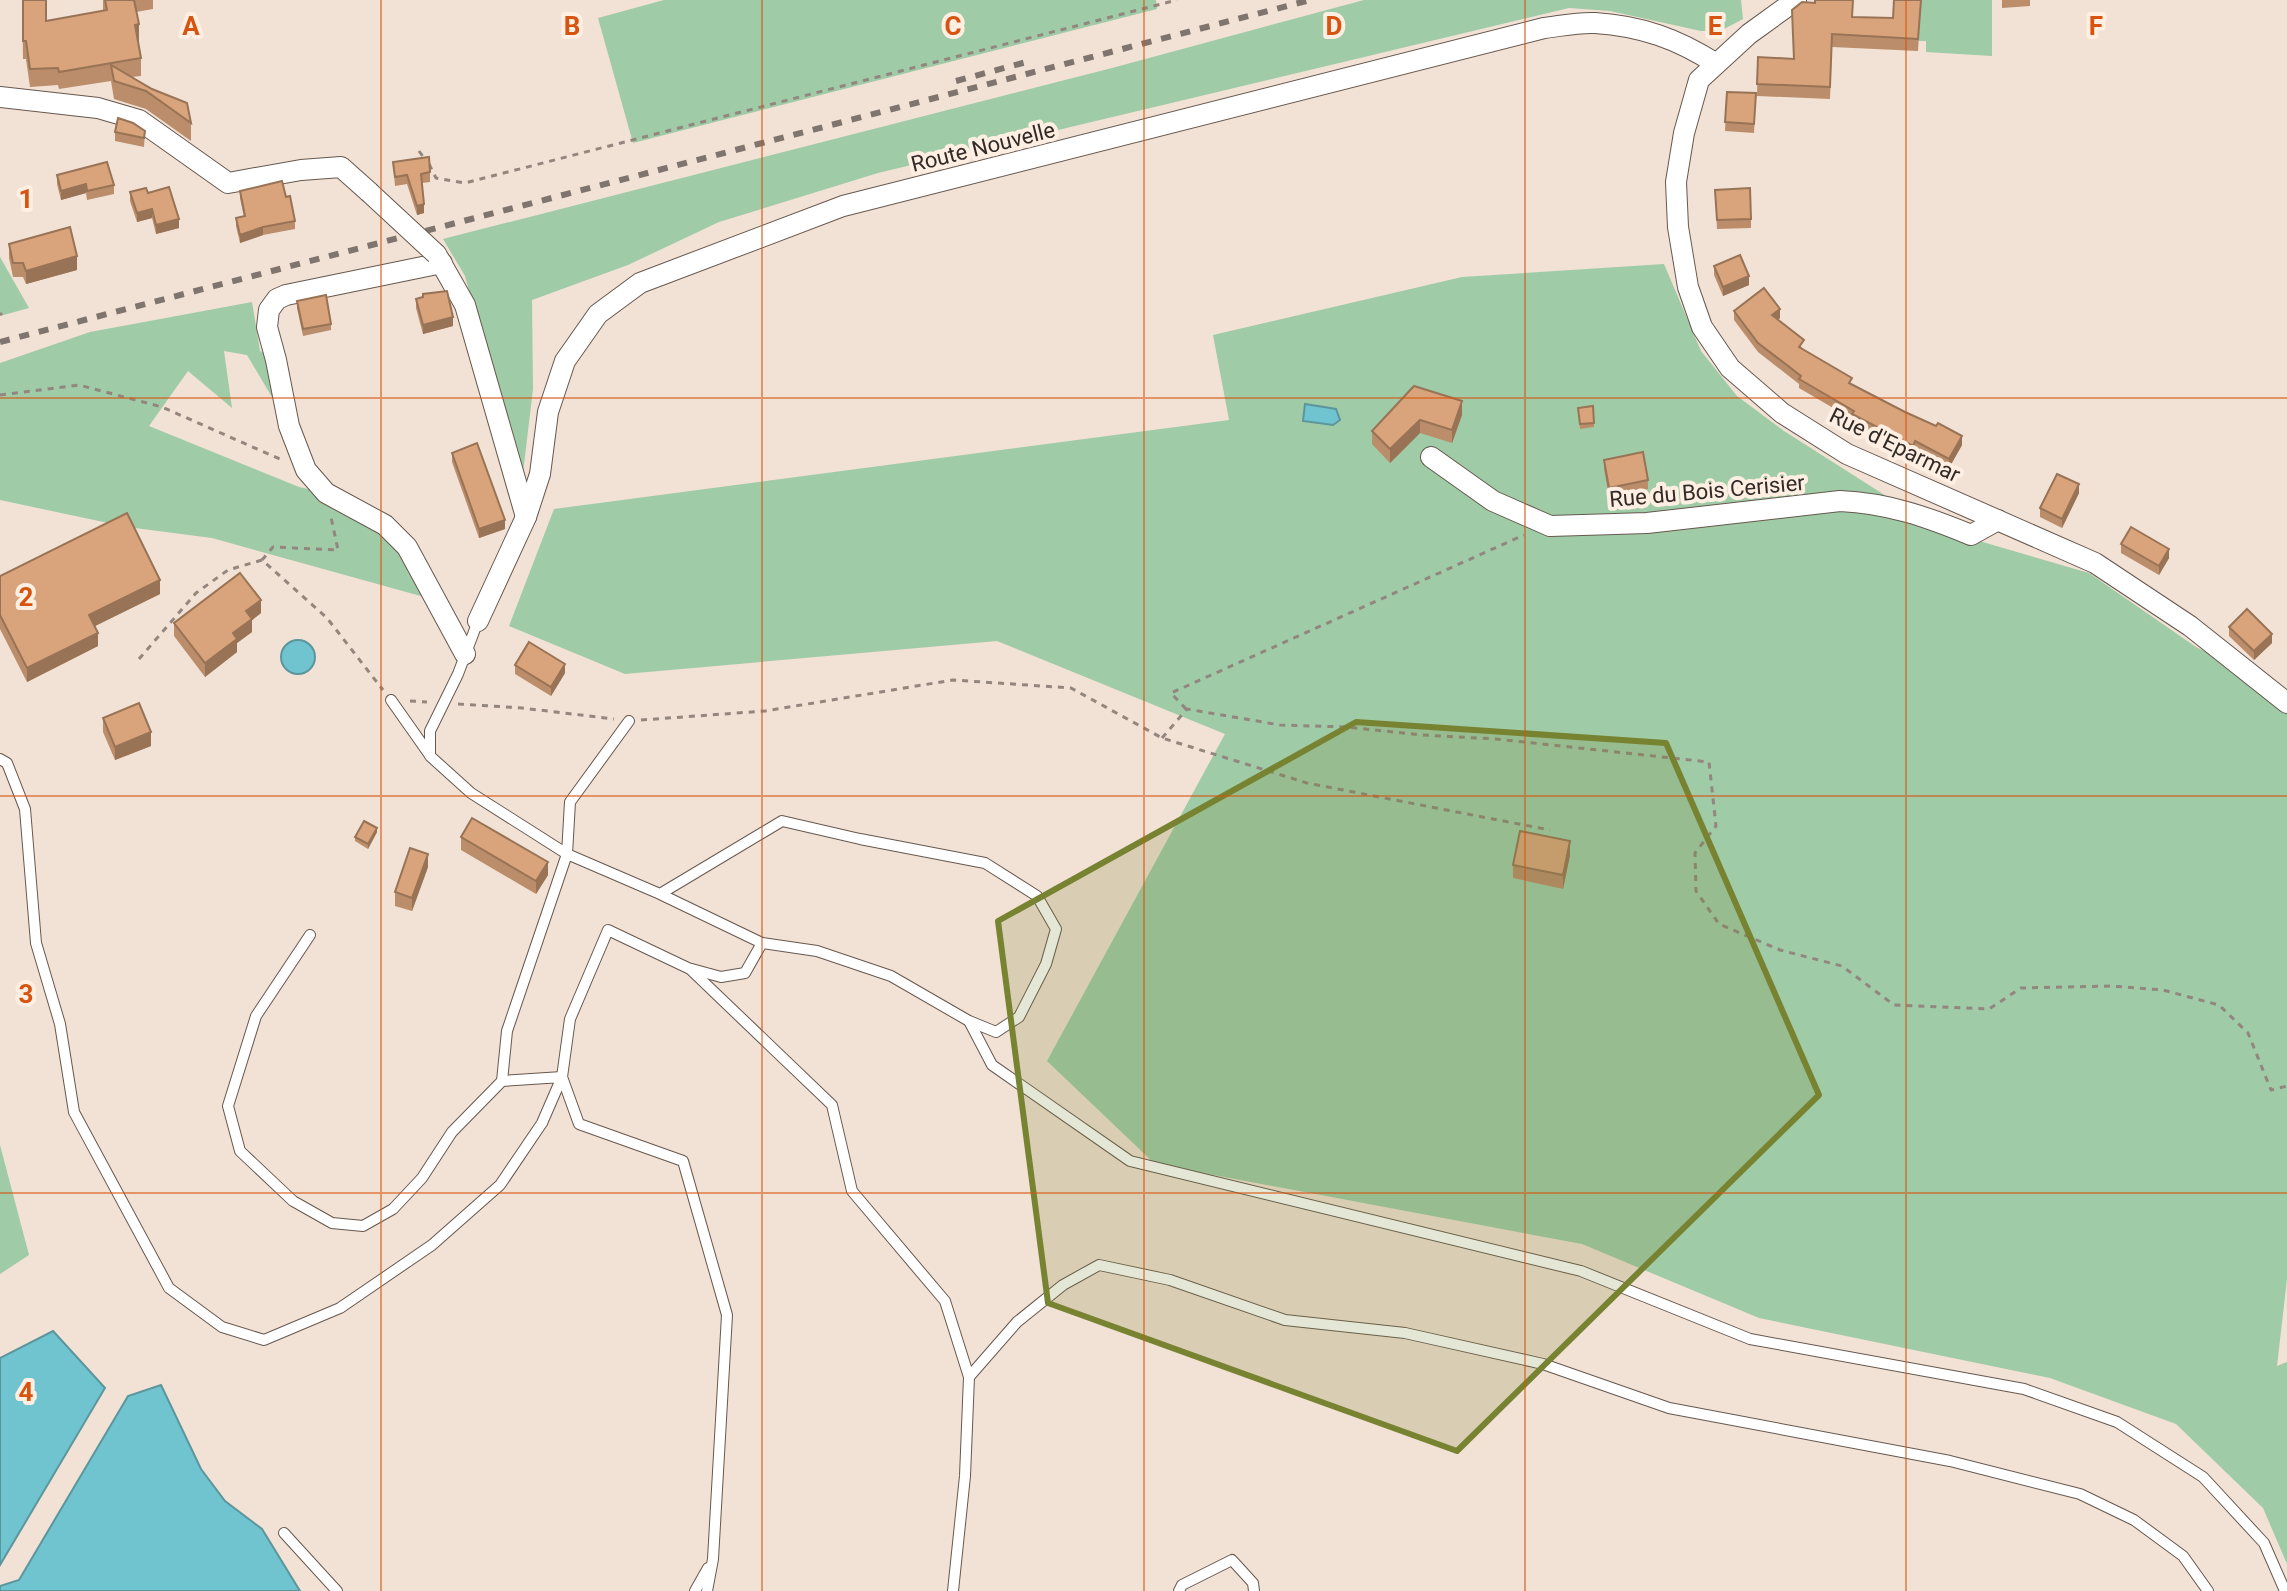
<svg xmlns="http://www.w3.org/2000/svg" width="2287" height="1591" font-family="Roboto,sans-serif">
<rect width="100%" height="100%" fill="#f2e1d5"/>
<g fill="#9fcba7">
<path d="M664,0H1156L1157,9L633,143L598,18Z"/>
<path d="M1364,0H1741L1743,19L1722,30L1701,31L1610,11L1569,8L878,173L719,222L628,265L532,300L533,389L522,481L465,276L443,239L1112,68Z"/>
<path d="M1920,0H1992V56L1926,52V41H1918Z"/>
<path d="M0,257L29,308L0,316Z"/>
<path d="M1664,264L1701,351L1737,396L1784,431L1938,529L2089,573L2196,647L2287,692V1279L2277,1366L2287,1362V1564L2263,1508L2176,1424L2050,1378L1759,1318L1582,1244L1155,1164L1047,1061L1225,734L997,641L625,674L509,626L554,509L1229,420L1213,335L1462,277Z"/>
<path d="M252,302L260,351L276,360L289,426L247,355L224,351L232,408L188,371L149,426L299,487L326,493L385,525L435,600L212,538L127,527L0,500V363L90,332Z"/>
<path d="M0,1145L29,1255L0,1274Z"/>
</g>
<g fill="#6fc4cf" stroke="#5c969d" stroke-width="2">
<path d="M1305,404L1336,409L1340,420L1333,425L1303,421Z"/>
<circle cx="298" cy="657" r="17"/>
<path d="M53,1331L105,1388L0,1565V1358Z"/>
<path d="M161,1385L201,1469L225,1501L262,1529L300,1591H0V1586L19,1580L128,1396Z"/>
</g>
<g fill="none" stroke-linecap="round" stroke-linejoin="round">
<g stroke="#66584e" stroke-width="12">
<g id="lane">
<path d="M478,621L458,674L430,731V756L471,793L567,854L660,894L762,943L817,951L891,976L969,1021L996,1032L1019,1017L1046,964L1056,929L1037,896L985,863L860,839L782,821L660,894"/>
<path d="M391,700L429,754"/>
<path d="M0,759L7,763L25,809L36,943L60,1024L74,1112L169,1288L222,1327L264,1340L340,1308L432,1245L500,1185L542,1123L562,1077L502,1081L452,1132L422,1178L393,1209L363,1226L332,1223L293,1201L240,1151L228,1106L256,1016L310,935"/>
<path d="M690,969L832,1105L852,1191L945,1301L969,1377"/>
<path d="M969,1021L992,1065L1130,1161L1581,1271L1750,1339L2024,1389L2117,1422L2203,1477L2264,1543L2285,1591"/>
<path d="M502,1081L507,1031L567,854L570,802L629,721"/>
<path d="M284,1533L337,1591"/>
<path d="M695,1591L708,1568"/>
<path d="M707,1591L713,1559L727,1315L683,1161L579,1124L562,1077L570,1019L608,930L688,968L721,977L745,973L762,943"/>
<path d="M953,1591L965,1476L969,1377L1017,1322L1063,1285L1099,1265L1170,1280L1285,1320L1405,1333L1543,1364L1669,1408L1950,1461L2080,1494L2134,1520L2183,1556L2208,1591"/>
<path d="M1179,1591L1182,1585L1232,1560L1253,1583L1254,1591"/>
</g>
</g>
<g stroke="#66584e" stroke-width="22">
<g id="street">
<path d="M1796,0L1749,34L1699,80L1684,133L1676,182L1678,227L1688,287L1702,327L1730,368L1782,413L1847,454L2095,563L2190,626L2287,703"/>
<path d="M0,97L98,108L139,120L228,183L301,170L341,167L369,192"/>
<path d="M436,254L465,305L526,517"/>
<path d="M442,263L286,295L277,299L269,310L267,327L276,360L289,426L306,470L326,493L385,525L407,547L465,654"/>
<path d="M1431,457L1493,501L1550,526L1647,523L1840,501C1888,503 1927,517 1971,535L1998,520"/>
<path d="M478,621L526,517L540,474L548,412L565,361L598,314L640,283L843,206L1544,28C1561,26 1579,22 1595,23C1642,26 1677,39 1715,63"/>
</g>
</g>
<g stroke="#92867e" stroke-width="3" stroke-dasharray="6 6" stroke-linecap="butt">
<path d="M419,151L424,158"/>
<path d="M429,164L436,178L465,183L1177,0"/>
<path d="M0,313L2,315"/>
<path d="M0,395L79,385L162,407L282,460"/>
<path d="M262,560L273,547L338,550L331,517"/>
<path d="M139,659L196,593L228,570L262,560L327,618L383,690"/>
<path d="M410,701L427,702"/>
<path d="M458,704L522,708L614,719"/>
<path d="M1186,709L1171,693L1524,535"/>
<path d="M641,720L765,711L953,680L1071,688L1162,738L1307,783L1550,830"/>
<path d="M1162,738L1187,709L1280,725L1346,727L1422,735L1496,739L1709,762L1716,826L1695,853L1696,891L1719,924L1780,950L1842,966L1894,1005L1989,1009L2021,988L2111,986L2163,990L2219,1005L2248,1033L2271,1090L2287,1086"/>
</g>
<use href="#lane" stroke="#fff" stroke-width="10"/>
<use href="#street" stroke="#fff" stroke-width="20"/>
<g stroke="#80756e" stroke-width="6" stroke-dasharray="10 10" stroke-linecap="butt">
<path d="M956,81L1030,61"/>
<path d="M0,342L1310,0"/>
</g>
<g stroke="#66584e" stroke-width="22" stroke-linecap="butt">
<path id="street-bridge" d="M369,192L436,254"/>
</g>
<use href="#street-bridge" stroke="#fff" stroke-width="20"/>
</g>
<g fill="#bb8d6a">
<path d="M22,0L46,21L103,11V0H153V9L136,12L138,42L141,58V76L132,77L191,123V141L146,109L114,99L111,81L59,89L58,85L30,87L26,59H23Z"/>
<path d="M1894,0H1921L1918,51L1832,47L1830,99L1757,96L1758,57L1793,59L1853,17L1893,18Z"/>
<path d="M2002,0H2030V6L2002,8Z"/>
<path d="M1727,92L1756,93L1754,133L1725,131Z"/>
<path d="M145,131L144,147L115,141V132Z"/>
<path d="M393,162L430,172V182L422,183L424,213L417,215L407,184L395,186Z"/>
<path d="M57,175L114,185V194L87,200L86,193L61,200L57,184Z"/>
<path d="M1715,190L1751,219V228L1717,229Z"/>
<path d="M240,191L286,197L295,221V229L263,235L240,243L236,226V218L244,217L240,198Z"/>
<path d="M130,192L148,193L179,228L156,234L152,218L137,222L130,201Z"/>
<path d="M9,244L77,270L26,284L23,277H13L9,258Z"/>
<path d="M1714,266L1749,285L1723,296L1714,275Z"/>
<path d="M416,299L453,326L423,334L416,308Z"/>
<path d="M297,301L331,324V330L303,336L297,308Z"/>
<path d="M1734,311L1780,318L1778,320L1804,350L1852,385L1962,445L1949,468L1915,450L1913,455L1893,444L1852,423V419L1799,388V384L1758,352L1734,320Z"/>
<path d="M1462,401V415L1452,443L1420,433L1390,463L1372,444V431Z"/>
<path d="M1578,408L1594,423V427L1580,429Z"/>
<path d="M452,453L505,529L479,538L452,462Z"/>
<path d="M1604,460L1648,480V489L1609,497L1604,469Z"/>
<path d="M2079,493L2062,528L2040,517V508Z"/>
<path d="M2121,544L2169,558L2159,575L2121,553Z"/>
<path d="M0,576L160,594L95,626L98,646L27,682L0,629Z"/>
<path d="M261,613L252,620V632L237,643V652L205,677L174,636V623Z"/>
<path d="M2229,627L2272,643L2254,660L2229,636Z"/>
<path d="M515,665L565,673L551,696L515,674Z"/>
<path d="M103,718L151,746L115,760L103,732Z"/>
<path d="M377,832L368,849L355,841V837Z"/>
<path d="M461,837L548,875L536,894L461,850Z"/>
<path d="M1570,855L1563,889L1513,878V865Z"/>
<path d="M428,867L412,911L395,906V892Z"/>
</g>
<g fill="#987356">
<path d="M139,24V41L135,43V25Z"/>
<path d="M86,184V193L61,200V191Z"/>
<path d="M424,204V213L417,215V206Z"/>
<path d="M152,209V218L137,222V213Z"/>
<path d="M179,219V228L156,234V225Z"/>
<path d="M263,227V235L240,243V235Z"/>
<path d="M77,256V270L26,284V271Z"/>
<path d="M1749,276V285L1723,296V287Z"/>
<path d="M1780,309V318L1772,324V315Z"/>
<path d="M453,317V326L423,334V325Z"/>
<path d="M1462,401V415L1452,443V430Z"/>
<path d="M1420,420V433L1390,463V449Z"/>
<path d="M1962,436V445L1949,468V459Z"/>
<path d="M2079,484V493L2062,528V519Z"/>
<path d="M505,520V529L479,538V529Z"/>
<path d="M2169,549V558L2159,575V566Z"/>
<path d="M160,580V594L89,629V615Z"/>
<path d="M261,600V613L252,620V632L237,643V652L205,677V663L233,633L246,611Z"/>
<path d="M98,633V646L27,682V668Z"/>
<path d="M2272,634V643L2254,660V651Z"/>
<path d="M565,664V673L551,696V687Z"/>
<path d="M151,732V746L115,760V747Z"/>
<path d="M377,828V832L368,849V844Z"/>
<path d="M1570,841V855L1563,889V875Z"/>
<path d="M428,854V867L412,911V898Z"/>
<path d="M548,862V875L536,894V881Z"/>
</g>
<g fill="#d9a47b" stroke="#987356" stroke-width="2">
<path d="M23,0H46V21L107,10L105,0H134L139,24L135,25L141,58L59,72L58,68L30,69L26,41H23Z"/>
<path d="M1815,0H1853L1852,17L1893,18L1894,0H1921L1918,39L1832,34L1830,87L1757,84L1758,57L1794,59L1792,10L1802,2L1815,3Z"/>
<path d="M111,65L152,89L187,103L191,123L146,91L114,81Z"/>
<path d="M1727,92L1756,93L1754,124L1725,122Z"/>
<path d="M118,118L133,123L145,131L144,138L115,132Z"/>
<path d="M429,157L430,172L421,174L424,204L417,206L407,175L395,177L393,162Z"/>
<path d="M107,162L114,185L87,191L86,184L61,191L57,175Z"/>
<path d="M282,181L286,197L290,196L295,221L263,227L240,235L236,218L245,216L240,191Z"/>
<path d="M169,187L179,219L156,225L152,209L137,213L130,192L146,188L148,193Z"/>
<path d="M1750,188L1751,219L1717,220L1715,190Z"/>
<path d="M70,227L77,256L26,271L23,263H13L9,244Z"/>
<path d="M1740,255L1749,276L1723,287L1714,266Z"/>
<path d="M1764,288L1780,309L1772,315L1804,340L1799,347L1852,378L1849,383L1905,412L1936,426L1938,423L1962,436L1949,459L1915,441L1913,446L1852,414L1854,411L1799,379L1801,376L1758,343L1734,311Z"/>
<path d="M447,291L453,317L423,325L416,299L423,297V294Z"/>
<path d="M326,295L331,324L303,329L297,301Z"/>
<path d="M1414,386L1462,401L1452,430L1420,420L1390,449L1372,431Z"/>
<path d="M1593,406L1594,423L1580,424L1578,408Z"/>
<path d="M477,443L505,520L479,529L452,453Z"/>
<path d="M1643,452L1648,480L1609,488L1604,460Z"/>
<path d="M2057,474L2079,484L2062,519L2040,508Z"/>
<path d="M127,513L160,580L89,615L98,633L27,668L0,615V576Z"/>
<path d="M2131,527L2169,549L2159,566L2121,544Z"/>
<path d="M240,573L261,600L246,611L252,619L233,633L237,639L205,663L174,623Z"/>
<path d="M2247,609L2272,634L2254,651L2229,627Z"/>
<path d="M529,642L565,664L551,687L515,665Z"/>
<path d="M139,703L151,732L115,747L103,718Z"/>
<path d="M472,818L548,862L536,881L461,837Z"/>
<path d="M364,821L377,828L368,844L355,837Z"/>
<path d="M1520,831L1570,841L1563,875L1513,865Z"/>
<path d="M410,848L428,854L412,898L395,892Z"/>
</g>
<path fill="#778331" fill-opacity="0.2" stroke="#778331" stroke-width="6" stroke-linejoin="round" d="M1356,722L1666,743L1819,1095L1457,1451L1048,1303L998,921Z"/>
<path fill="none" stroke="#d6540f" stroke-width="2" stroke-opacity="0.55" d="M381,0V1591M762,0V1591M1144,0V1591M1525,0V1591M1906,0V1591M0,398H2287M0,796H2287M0,1193H2287"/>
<g text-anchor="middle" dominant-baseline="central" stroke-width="8" stroke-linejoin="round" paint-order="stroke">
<g font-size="22" fill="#312b27" stroke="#ffeee2">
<text transform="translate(983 147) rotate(-14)">Route Nouvelle</text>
<text transform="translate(1895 445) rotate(26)">Rue d'Eparmar</text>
<text transform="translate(1707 491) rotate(-5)">Rue du Bois Cerisier</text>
</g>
</g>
<g font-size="26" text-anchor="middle" font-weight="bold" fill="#d6540f" stroke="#ffeee2" stroke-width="8" stroke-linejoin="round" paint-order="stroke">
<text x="191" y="35">A</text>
<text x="572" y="35">B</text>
<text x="953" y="35">C</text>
<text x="1334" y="35">D</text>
<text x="1715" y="35">E</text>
<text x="2096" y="35">F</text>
<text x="26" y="208">1</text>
<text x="26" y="606">2</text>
<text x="26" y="1003">3</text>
<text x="26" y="1401">4</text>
</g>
</svg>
